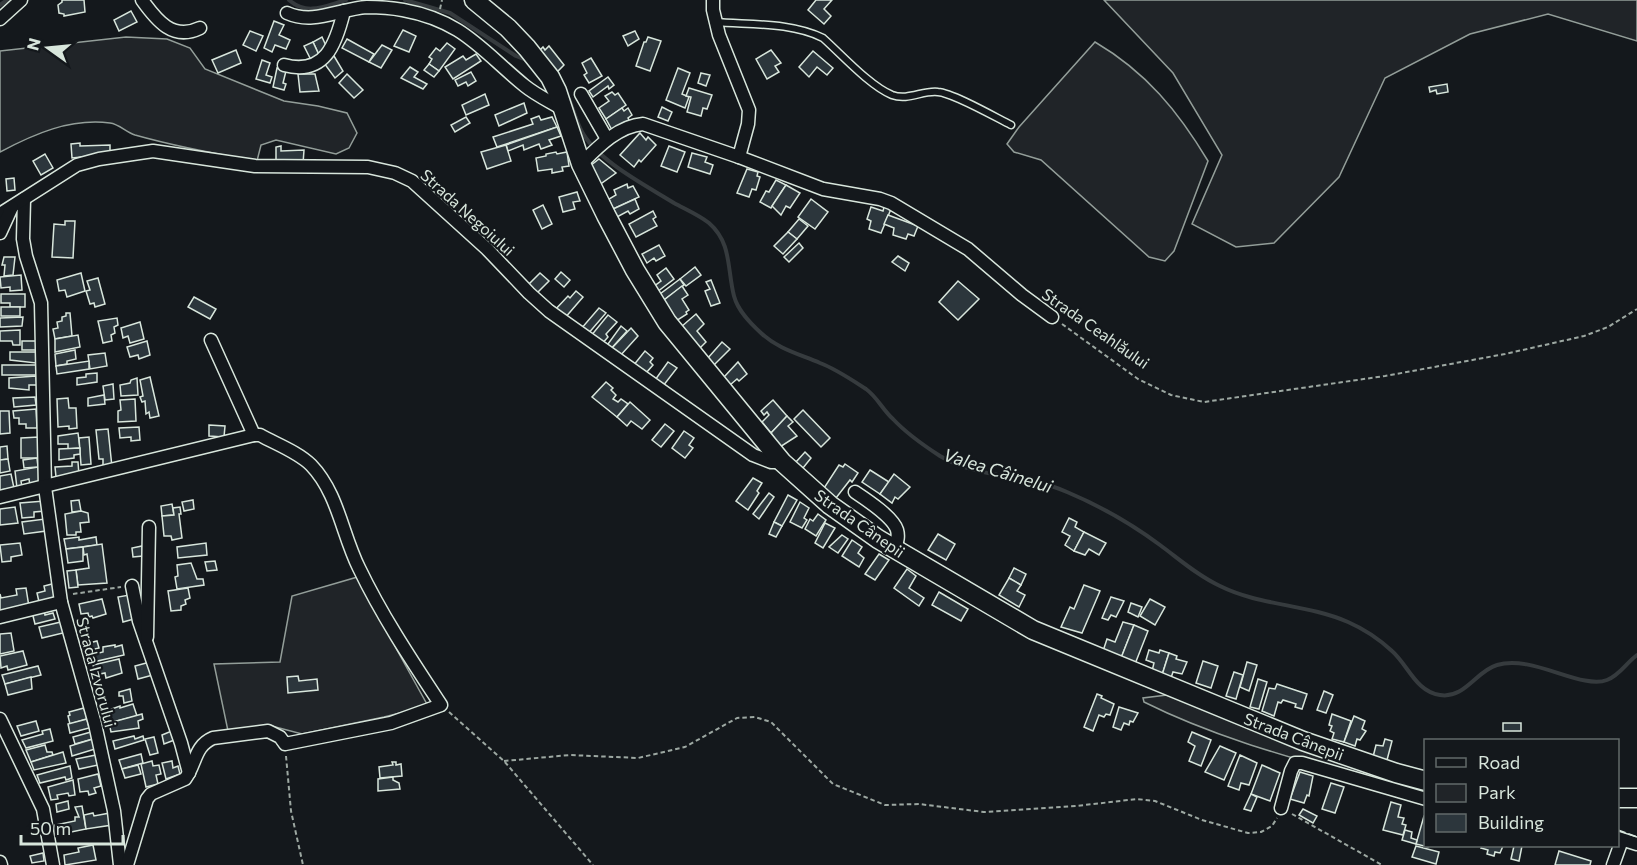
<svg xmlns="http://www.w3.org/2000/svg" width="1637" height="865" font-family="Commissioner,sans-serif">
<rect width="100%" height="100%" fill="#14181c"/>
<g fill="#202428" stroke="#939e99" stroke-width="1.5">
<path d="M1104,0H1637V41L1548,14L1470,34L1385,78L1339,177L1274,243L1236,247L1192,224L1222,155L1173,73Z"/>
<path d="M126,37L167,39L190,48L205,69L284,101L318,106L347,113L357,133L349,148L336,154L276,140L261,145L257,161C216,154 174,146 135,135C126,132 119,124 110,123C70,118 34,134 0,152V51Z"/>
<path d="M1095,42C1146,72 1178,111 1208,161L1174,251L1165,261L1149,257L1041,160L1014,152L1007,144L1019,127Z"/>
<path d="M361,576L397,650L428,706L384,717L302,734L268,725L228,731L214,664L280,662L292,596Z"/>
<path d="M1167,695L1425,787V795L1404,790C1316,764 1226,743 1144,702L1143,698Z"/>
</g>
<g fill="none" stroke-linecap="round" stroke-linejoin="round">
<g stroke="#363b3e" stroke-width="4">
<path d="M289,0C307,16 325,6 346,0"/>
<path d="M405,0L450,13L516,56L529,61"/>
<path d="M0,5L7,0"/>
<path d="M569,99C573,109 576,120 581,130C596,160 645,185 674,203C685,209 699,215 709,223C732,243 727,269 734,296C738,311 750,323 761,333C778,349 799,354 820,363C836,369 852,380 866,389C877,397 883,410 893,419C906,433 923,445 940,456C978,479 1027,474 1067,492C1098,505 1133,525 1160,545C1179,559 1198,576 1220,586C1260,606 1307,604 1348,622C1364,629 1379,639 1392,651C1408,665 1416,692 1440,695C1465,699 1476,671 1497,665C1532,654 1581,690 1607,680C1620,675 1626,663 1637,655"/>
</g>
</g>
<g fill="#2c363c" stroke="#d8e6dc" stroke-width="1.5">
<path d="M62,0H84L85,12L64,16V14L59,13L58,5L62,2Z"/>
<path d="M816,0H832L824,9L831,16L824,24L808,10Z"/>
<path d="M131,11L137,22L119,31L114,20Z"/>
<path d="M274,21L284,25L279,35L290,40L286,49L275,45L272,52L264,48Z"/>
<path d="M403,30L416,36L409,52L394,46Z"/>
<path d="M250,31L263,36L256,51L243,45Z"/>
<path d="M635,31L639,39L628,46L623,36Z"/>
<path d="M322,37L328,50L319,55L313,42Z"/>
<path d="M648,37L661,41L650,71L636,66L644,42H646Z"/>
<path d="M347,39L374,54L369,62L342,48Z"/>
<path d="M313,42L319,55L311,60L304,46Z"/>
<path d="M447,43L455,49L439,71L429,64L432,59L429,57L436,48L440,51Z"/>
<path d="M382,45L392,50L381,68L369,62Z"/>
<path d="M549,46L564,65L557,72L540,50L543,47L545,50Z"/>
<path d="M236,50L241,63L218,73L212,60Z"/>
<path d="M771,50L781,63L775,66L779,72L767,79L756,59Z"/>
<path d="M813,51L833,68L827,75L817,67L809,77L799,67Z"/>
<path d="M476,54L481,61L453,79L445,67L463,56L466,60Z"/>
<path d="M334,56L343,71L335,78L324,63Z"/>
<path d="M591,58L602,76L589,83L584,75L587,73L582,63Z"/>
<path d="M262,60L270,63L266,75L272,77L270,83L256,79Z"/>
<path d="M429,64L439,71L434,77L424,70Z"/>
<path d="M410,67L418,72L414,77L427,84L423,89L401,78Z"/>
<path d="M277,68L286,71L283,83L286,84L284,90L273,87Z"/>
<path d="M678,68L690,73L682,94L689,97L685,108L666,100Z"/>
<path d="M471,72L476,81L468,86L466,82L458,86L455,80Z"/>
<path d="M701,73L710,75L706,86L698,83Z"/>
<path d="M298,74H315L319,91L300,92Z"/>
<path d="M347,74L363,90L354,98L339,83Z"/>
<path d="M608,77L614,85L609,89L608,86L593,97L589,91Z"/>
<path d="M1447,84L1448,92L1437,94L1436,90L1430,92L1429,87Z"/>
<path d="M689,88L712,95L707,109L703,108L701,116L687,112L691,97L686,96Z"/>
<path d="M612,92L615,95L618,93L626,105L606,119L599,108L609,101L605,96Z"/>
<path d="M485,94L489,105L466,115L462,105Z"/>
<path d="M524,103L527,113L499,126L495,115Z"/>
<path d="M662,107L672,112L668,121L658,117Z"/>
<path d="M622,108L624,111L628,108L632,115L628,118L629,120L612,130L606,119Z"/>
<path d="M539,116L541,120L552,117L557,127L497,147L493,137L533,124L531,119Z"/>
<path d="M466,117L470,123L455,132L451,125Z"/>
<path d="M557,127L561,136L549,140L552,145L541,149L539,144L524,150L523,145L508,151L506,145Z"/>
<path d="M640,133L646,140L648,137L656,145L641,162L639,160L634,167L620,155Z"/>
<path d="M80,143V146L110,145V154L72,158L71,144Z"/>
<path d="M506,145L511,161L487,169L481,152Z"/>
<path d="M281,146V151L304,150L303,164L276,162V147Z"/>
<path d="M669,146L685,152L677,172L661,166Z"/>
<path d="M556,152L557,154L567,152L569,166L562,167L563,171L552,173V169L538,171L536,158L546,156V154Z"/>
<path d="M692,153L707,157L705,162L713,165L710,174L688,167Z"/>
<path d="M45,154L53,168L41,175L33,161Z"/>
<path d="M599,159L616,173L599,185L590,166Z"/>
<path d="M747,169L758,172L757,176L760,177L756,190L752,189L749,197L737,193Z"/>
<path d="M14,178L15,190L7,191L6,179Z"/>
<path d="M776,180L786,185L771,208L760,202L766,191L769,192Z"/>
<path d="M627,184L628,188L633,186L639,197L613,209L609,199L616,195L614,190Z"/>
<path d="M786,185L800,193L790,208L786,206L781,215L772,206Z"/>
<path d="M577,192L580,201L573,202L575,209L563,212L559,197Z"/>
<path d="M635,199L639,209L630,214L628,211L617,217L613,209Z"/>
<path d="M811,199L828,212L815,229L798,217Z"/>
<path d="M543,205L552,224L542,229L533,210Z"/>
<path d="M871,207L883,211L884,207L891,209L881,233L869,229L871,221L867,219Z"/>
<path d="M653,211L656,217L653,219L657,226L636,237L629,224Z"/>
<path d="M888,215L918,226L914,236L908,234L906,239L893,235L894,228L884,224Z"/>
<path d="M799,219L808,226L797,239L788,232Z"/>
<path d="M65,221H75L73,258L52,257L54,224L65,225Z"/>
<path d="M788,232L797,239L783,254L774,246Z"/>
<path d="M799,243L803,248L789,262L784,257Z"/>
<path d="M659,245L665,256L656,261L654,258L647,263L642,254Z"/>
<path d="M898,256L909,263L905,271L892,262Z"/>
<path d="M4,257H15L13,275L4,276L5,265H2Z"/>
<path d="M695,267L701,275L686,286L680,279Z"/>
<path d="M666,268L674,279L657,292L653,287L661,281L657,275Z"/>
<path d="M561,272L570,280L564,287L555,279Z"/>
<path d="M81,273L85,291L67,297L65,290L59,291L57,280Z"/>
<path d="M540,273L549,281L537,293L528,285Z"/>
<path d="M21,275L22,290L10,291V287L1,288L0,277Z"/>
<path d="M98,278L105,304L95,307L94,303L90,304L86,291L90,290L87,281Z"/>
<path d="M680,279L684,285L664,300L660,294Z"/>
<path d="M711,280L720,303L711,306L705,291L710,289L706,282Z"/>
<path d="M958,281L979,299L958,320L939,302Z"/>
<path d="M682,286L688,295L682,299L689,310L686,312L687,314L676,321L664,300Z"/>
<path d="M576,291L583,297L564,319L554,311L568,296L570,298Z"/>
<path d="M1,294H25V307H10V303H1Z"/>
<path d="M194,297L216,309L210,319L188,307Z"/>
<rect x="1" y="307" width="19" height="9"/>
<path d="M599,308L606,313L587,335L580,330Z"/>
<path d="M66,313H70L72,336L55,339L53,329L58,328L57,322L62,321V317L66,316Z"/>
<path d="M696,314L704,324L697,331L706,342L699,349L681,327Z"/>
<path d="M608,315L617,322L606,334L608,337L601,345L590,337Z"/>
<path d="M23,317L22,326L0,327V318Z"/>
<path d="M117,318L118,325L114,327L115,333L111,335L112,341L103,343L98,321Z"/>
<path d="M140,322L144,339L130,343L128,336L123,338L121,328Z"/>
<path d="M621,326L627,331L609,351L605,348Z"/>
<path d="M631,328L638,336L620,356L612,348Z"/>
<path d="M20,330V345H13L12,341H0V331Z"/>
<path d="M78,335L80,347L55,352V339Z"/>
<rect x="22" y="341" width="14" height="9"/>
<path d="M147,341L150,355L139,359L138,355L130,357L127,347Z"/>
<path d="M722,342L730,349L713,366L707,359Z"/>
<path d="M75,350L76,359L67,361V364L56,366L55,354Z"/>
<path d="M645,351L653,358L650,362L653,365L646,373L633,366Z"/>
<path d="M10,352H36V363L10,360Z"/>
<path d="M105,353L107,366L90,369L88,355Z"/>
<path d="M89,361V369L57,374L56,366Z"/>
<path d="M668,362L677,368L663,386L655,380Z"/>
<path d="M738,362L747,374L739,381L737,379L730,385L724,377Z"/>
<rect x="2" y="365" width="34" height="10"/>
<path d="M97,373V382L77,385V378L86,377V374Z"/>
<path d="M36,376L37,385H29V390L9,388V378Z"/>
<path d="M150,377L159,416L150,418L149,412L146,414L145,401L142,402L140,397L143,396L140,380Z"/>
<path d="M137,378L138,395L121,396L120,385L130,383L131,380Z"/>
<path d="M606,382L613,388L611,390L616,395L613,399L618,402L621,399L628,404L617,417L592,397Z"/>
<path d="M113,384L114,399L105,400L103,386Z"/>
<path d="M104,395L105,404L88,406V398Z"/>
<path d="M35,397L36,405L14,407L13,398Z"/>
<path d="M68,398L69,408H76L77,428L69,429V426L58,427L57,399Z"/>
<path d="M135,399L136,421L118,422V411L121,410L120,400Z"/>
<path d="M773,400L787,416L771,433L762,422L769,415L767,412L764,415L761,411Z"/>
<path d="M630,402L650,420L642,429L631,421L627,426L617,417Z"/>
<path d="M36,409L37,428H26V424H19V418H14L13,411Z"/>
<path d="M803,410L830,438L821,447L794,419Z"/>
<path d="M0,411H9L10,433L0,434Z"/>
<path d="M787,416L793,422L788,426L797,436L780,447L771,433Z"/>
<path d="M665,424L674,431L661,447L652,440Z"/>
<path d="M209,425L225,426L224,437L209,436Z"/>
<path d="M139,427L140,440L131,441V437L120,438L119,428Z"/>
<path d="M108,429L112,467L103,468V459H99L96,430Z"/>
<path d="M684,431L694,438L689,445L693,448L685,458L672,448Z"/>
<path d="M78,433L80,448L68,449V444H58V436Z"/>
<path d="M39,437L40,458H21V438Z"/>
<path d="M89,437L91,464L81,465L79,438Z"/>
<path d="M7,446L8,459L0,460V447Z"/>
<path d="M80,448V454L74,455V458L59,460V449Z"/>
<path d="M805,452L811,458L803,468L796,462Z"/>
<path d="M37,458L38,467L24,468L23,460Z"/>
<path d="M8,459L10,471L0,473V460Z"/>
<path d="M72,462H78L79,476L56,477L55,467L72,466Z"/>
<path d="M845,464L858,473L852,482L850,480L836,498L824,488L839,465L843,467Z"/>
<path d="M38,467L41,484L30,486L29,479L21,481L22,487L17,488L15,471Z"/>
<path d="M870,470L889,482L880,494L862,482Z"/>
<path d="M11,474L14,488L0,490V476Z"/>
<path d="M894,474L910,487L898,499L895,497L892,503L880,494Z"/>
<path d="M753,478L762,483L757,491L759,493L748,510L736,501Z"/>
<path d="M769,493L774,497L759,519L753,514Z"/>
<path d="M788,495L797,500L782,526L774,522Z"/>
<path d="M79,500L81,511L72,512L71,501Z"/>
<path d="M193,500L194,509L184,511L182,502Z"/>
<path d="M44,501L45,511L34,512V517L22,518L20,503Z"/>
<path d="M800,502L809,508L804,518L807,520L802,528L790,522Z"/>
<path d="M172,504L174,515L162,516L161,506Z"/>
<path d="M15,507L18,523L0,525V509Z"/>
<path d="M180,507L181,514H179L182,538L172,540L171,536H164L162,516L174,515L173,508Z"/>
<path d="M81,511L88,513L89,522L80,523L81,532H76V535H67L65,514Z"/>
<path d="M818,514L826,520L816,536L805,529L810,519L813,521Z"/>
<path d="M1069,518L1077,522L1075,527L1084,532L1074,551L1065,545L1070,536L1062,532Z"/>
<path d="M45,519L46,531L24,534L22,522Z"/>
<path d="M774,522L782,526L776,537L769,534Z"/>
<path d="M825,523L835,528L823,548L815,543Z"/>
<path d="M1084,532L1106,543L1099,555L1089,549L1085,555L1074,551Z"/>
<path d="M938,534L955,544L946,560L928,550Z"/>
<path d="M842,535L848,539L838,553L829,547Z"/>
<path d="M79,537V540L96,537L97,545L66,549L64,539Z"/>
<path d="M852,540L862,547L858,553L864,558L859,567L842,556Z"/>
<path d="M20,543L22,555L11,557V561L2,562L0,545Z"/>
<path d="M206,543L207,555L178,558L177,547Z"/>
<path d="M102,544L107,583L78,585L76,570L89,568L87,554L84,555L83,547Z"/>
<path d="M142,546L143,556L133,557L132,548Z"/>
<path d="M83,547V561L68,563L66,549Z"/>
<path d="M879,554L889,560L875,580L865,574Z"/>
<path d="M215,561L217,570L207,571L205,562Z"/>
<path d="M191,563L197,579H203L204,585L177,589L175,577L178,576L177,565Z"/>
<path d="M1014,568L1026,574L1021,585L1009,578Z"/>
<path d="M907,569L916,576L909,588L924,598L919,606L894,588Z"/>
<path d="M76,570L78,587L69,588L67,571Z"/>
<path d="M1009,578L1021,585L1017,591L1025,595L1019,607L999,595Z"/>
<path d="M52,584L55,598L39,602L37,593L45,591L44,586Z"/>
<path d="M1084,585L1100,591L1082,633L1061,627L1070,607L1074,609Z"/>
<path d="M26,588L29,607L0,612V594L1,598L17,595L16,589Z"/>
<path d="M188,588L190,598L185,600L186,604L181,606V610L171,611L168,591Z"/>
<path d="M939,592L968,609L961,621L932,605Z"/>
<path d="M129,595L134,619L123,622L118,597Z"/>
<path d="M1111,597L1124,601L1116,617L1111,615L1108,620L1102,618Z"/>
<path d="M102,599L106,614L93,618L92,616L89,617L88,613L81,614L79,604Z"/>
<path d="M1150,599L1165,607L1155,625L1140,616Z"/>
<path d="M1131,603L1142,607L1138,617L1128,612Z"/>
<path d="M44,609L45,615L53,613L55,619L35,624L32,612Z"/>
<path d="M61,622L63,633L42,638L39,627Z"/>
<path d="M1123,622L1134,625L1121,658L1103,651L1107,639L1115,642Z"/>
<path d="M1134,625L1148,631L1135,664L1121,658Z"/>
<path d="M11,633L14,651L0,654V634Z"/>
<path d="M97,641L99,648L87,651L85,644Z"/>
<path d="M115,645V647L122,645L124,655L93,662L91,655L103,652V647Z"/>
<path d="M1149,650L1159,653L1160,650L1169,653L1162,675L1152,671L1154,663L1146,660Z"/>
<path d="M23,651L27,665L8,670L7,666L1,668L0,656Z"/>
<path d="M1169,653L1177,656L1176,659L1187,662L1182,674L1173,672L1171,678L1162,675Z"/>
<path d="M119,659L122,673L106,678L105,673L95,675L93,665Z"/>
<path d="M1203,661L1218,666L1211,688L1196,683Z"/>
<path d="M150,662L153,675L138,679L135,666Z"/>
<path d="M1247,662L1257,665L1249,691L1240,687Z"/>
<path d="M38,666L41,675L5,684L2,675Z"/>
<path d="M1234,672L1243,675L1236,699L1226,696Z"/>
<path d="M298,676L299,681L317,679L318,690L288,693L287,677Z"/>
<path d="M31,677L32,689L8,695L5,684Z"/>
<path d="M1258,679L1267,682L1259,709L1250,707Z"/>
<path d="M1277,684L1307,694L1302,709L1295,707L1296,704L1283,700L1281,703L1278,702L1274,716L1262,711L1269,688L1275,689Z"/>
<path d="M130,689L132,701L124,703L123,696H119V692Z"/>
<path d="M1324,691L1333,695L1326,713L1317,710Z"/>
<path d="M1097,694L1102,696L1101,698L1114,704L1110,715L1106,714L1104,717L1099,715L1093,731L1084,727Z"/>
<path d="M133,704L137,716L109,723L106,711L120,706V708Z"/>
<path d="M1119,707L1138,713L1133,722L1130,721L1129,725L1124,723L1121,730L1113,727Z"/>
<path d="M84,708L87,719L70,724L68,716L70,715L69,712Z"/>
<path d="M142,714L143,719L138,721L139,728L111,732L109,723Z"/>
<path d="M1332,714L1351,721L1344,742L1332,739L1334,733L1330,731L1332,726L1329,725Z"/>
<path d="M1354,716L1365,721L1362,729L1366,731L1360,740L1357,739L1355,746L1344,742Z"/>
<path d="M87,719L89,728L70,733L68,724Z"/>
<path d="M36,721L39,731L21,736L17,726Z"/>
<rect x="1503" y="723" width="18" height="8"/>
<path d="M50,729L53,741L26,748L22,740L43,734L42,731Z"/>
<path d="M174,730L177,739L164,744L162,735Z"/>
<path d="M91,732L93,739L75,744L73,737Z"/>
<path d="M1192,732L1211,740L1201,766L1189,761L1195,746L1188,742Z"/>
<path d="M134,736L135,739L143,736L144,740L115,749L113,741Z"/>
<path d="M154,737L158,753L150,755L145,739Z"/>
<path d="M93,739L95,749L72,756L70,746Z"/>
<path d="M1385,739L1392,741L1387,760L1373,757L1376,745L1383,746Z"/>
<path d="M45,745L47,752H52L53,755L31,762L26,750Z"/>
<path d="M1220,746L1236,753L1224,780L1205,772Z"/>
<path d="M63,752L66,763L34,770L31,762Z"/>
<path d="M141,754L143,763L122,769L119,760Z"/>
<path d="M96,755L98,765L79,769L76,759Z"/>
<path d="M1240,755L1257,763L1249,785L1241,783L1239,790L1228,786Z"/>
<path d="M152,761L153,766L159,765L161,774L156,775L158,784L146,787L141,764Z"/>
<path d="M172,761L173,768L178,766L180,774L166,779L162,763Z"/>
<path d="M392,762H396V765L401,764L402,776L380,778L379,767L393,765Z"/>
<path d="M138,765L141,774L125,778L122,769Z"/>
<path d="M1262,765L1280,773L1270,801L1251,794Z"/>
<path d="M70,766L72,778L66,780L65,777L40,783L37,775Z"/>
<path d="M1300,772L1313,776L1309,796L1307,795L1304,803L1290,799Z"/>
<path d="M98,774L101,786L94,788L96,793L89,795L88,791L80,792L78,779Z"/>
<path d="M393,777V780L399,783L400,789L378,791V779Z"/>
<path d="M73,780L75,795L69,796L68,793L57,795L58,799L51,800L48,787Z"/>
<path d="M1331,783L1344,787L1335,813L1322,809Z"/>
<path d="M1251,794L1257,797L1251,811L1244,809Z"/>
<path d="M68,801L69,809L57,812L56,804Z"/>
<path d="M1391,802L1401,805L1398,817L1404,818L1402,824L1406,825L1403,835L1383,830Z"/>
<path d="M82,806L86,829L56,835L55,825L75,821V817H79L75,807Z"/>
<path d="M1303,809L1317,816L1313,823L1299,815Z"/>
<path d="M93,813L94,816L110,813L112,825L86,829L84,815Z"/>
<path d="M1424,816H1426V846H1429L1428,847L1416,844Z"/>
<path d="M1405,830L1412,832L1411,838L1417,840L1416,844L1402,840Z"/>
<path d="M93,845L96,860L65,865L64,855L79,852L78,848Z"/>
<path d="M1416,846L1439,852L1436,864L1412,857Z"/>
<path d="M1482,846H1503L1500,853L1495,852L1494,856L1487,854L1488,850L1481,848Z"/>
<path d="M1514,846H1522L1519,861L1511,859Z"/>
<path d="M1559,851L1591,861L1590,865H1555Z"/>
<path d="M43,853L44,861L32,863L30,856Z"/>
</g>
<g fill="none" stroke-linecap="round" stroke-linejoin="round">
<g stroke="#d8e6dc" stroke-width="9">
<path id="lane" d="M715,22C750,25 791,22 823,38C842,55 870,86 892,95C908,101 923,90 938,92C953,93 995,117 1011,125"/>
</g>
<g stroke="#d8e6dc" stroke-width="15">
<g id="street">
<path d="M142,0C157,21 173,41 200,28"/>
<path d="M713,0V10L719,35L749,110L748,124L739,157"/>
<path d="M287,13C314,25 338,9 367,7C378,7 392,8 403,10C463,21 481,50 525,86C536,95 551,102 564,110"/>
<path d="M0,19L21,0"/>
<path d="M284,65C325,76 336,44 344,11"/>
<path d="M581,94L607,139"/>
<path d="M581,164C598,147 618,126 643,124L739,157L823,189L880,199L891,203L968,249L1022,295L1052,317"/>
<path d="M24,199L23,239L26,256L41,303L45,487L61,602L95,724L114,811L120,865"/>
<path d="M0,214L77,165L99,159L153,151L255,166L368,167L395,173L412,181L487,249L529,293L549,311L753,455L771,462H782"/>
<path d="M0,233L12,207"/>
<path d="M211,340L254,435"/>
<path d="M855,492C867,500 893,517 897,530C899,537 897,542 895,549"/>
<path d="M0,497L254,435H260C276,444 298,452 311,465C338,493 342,534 359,568C382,616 412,661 441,705L391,723L285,744L280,737L268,731L213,738C194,746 196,765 185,779L151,794L147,799L127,865"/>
<path d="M132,586L139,621L181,743L189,773"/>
<path d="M0,617L61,602"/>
<path d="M147,637L149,527"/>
<path d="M0,719L43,809L53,865"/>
<path d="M1281,808L1291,771L1295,763H1302L1426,799"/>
<path d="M1618,838L1637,844"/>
<path d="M0,862L1,865"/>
<path d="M1613,865L1622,840"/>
</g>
</g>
<g stroke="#d8e6dc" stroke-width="21">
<g id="secondary">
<path d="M474,0L508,28L527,48L550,77L557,91L581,164L606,215L635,270L667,322L782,462L830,505L878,539L1033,630L1303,741L1396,773L1426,781"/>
<path d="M1618,798H1637"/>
</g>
</g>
<g stroke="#9da8a2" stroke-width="2" stroke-dasharray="4.5 3" stroke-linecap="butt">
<path d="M440,9L442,0"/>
<path d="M1062,324L1138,379L1171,395L1204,402L1385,376L1505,354L1584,336L1608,327L1637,309"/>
<path d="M73,594L121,587"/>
<path d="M449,712L504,761L593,865"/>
<path d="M286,756L291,811L303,865"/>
<path d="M504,761L570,755L638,758L685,747L737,718L755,717L771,722L833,784L885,805L919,804L984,812L1076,806L1137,799L1155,801L1202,820L1248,833L1261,832L1272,826L1277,818"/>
<path d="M1292,814L1382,865"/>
</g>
<use href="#lane" stroke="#14181c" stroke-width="6"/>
<use href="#street" stroke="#14181c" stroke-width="12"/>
<use href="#secondary" stroke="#14181c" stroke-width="18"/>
<path stroke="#d8e6dc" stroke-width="1.5" stroke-dasharray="8 3" stroke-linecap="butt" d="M1618,830L1637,837"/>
</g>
<g text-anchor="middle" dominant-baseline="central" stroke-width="4.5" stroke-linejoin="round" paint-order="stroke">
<g font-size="16" fill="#d8e6dc" stroke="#14181c">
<text transform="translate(468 212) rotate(42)">Strada Negoiului</text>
<text transform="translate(1096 328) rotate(35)">Strada Ceahlăului</text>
<text transform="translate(860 523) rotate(35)">Strada Cânepii</text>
<text transform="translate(97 672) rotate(75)">Strada Izvorului</text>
<text transform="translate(1294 736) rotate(21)">Strada Cânepii</text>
</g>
<g font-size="18" font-style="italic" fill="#d8e6dc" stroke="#14181c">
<text transform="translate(998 470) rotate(17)">Valea Câinelui</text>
</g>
</g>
<rect x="1424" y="739" width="195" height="108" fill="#14181c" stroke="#626a69" stroke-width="1.5"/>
<rect x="1436" y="758" width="30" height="9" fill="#14181c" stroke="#626a69" stroke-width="1.5"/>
<text x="1478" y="769" font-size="18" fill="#d8e6dc">Road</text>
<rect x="1436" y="784" width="30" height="18" fill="#202428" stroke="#626a69" stroke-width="1.5"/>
<text x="1478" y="799" font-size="18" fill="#d8e6dc">Park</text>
<rect x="1436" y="814" width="30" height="18" fill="#2c363c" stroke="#626a69" stroke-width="1.5"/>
<text x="1478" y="829" font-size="18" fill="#d8e6dc">Building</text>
<g transform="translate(48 48) rotate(285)" stroke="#14181c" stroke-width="4.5" paint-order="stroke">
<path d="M0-4.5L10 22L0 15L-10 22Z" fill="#d8e6dc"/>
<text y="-9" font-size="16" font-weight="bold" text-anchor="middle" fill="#d8e6dc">N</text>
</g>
<path d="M21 835v9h102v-9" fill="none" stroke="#d8e6dc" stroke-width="3"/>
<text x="30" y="835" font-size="18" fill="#d8e6dc" stroke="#14181c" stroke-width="4.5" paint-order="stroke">50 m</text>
</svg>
